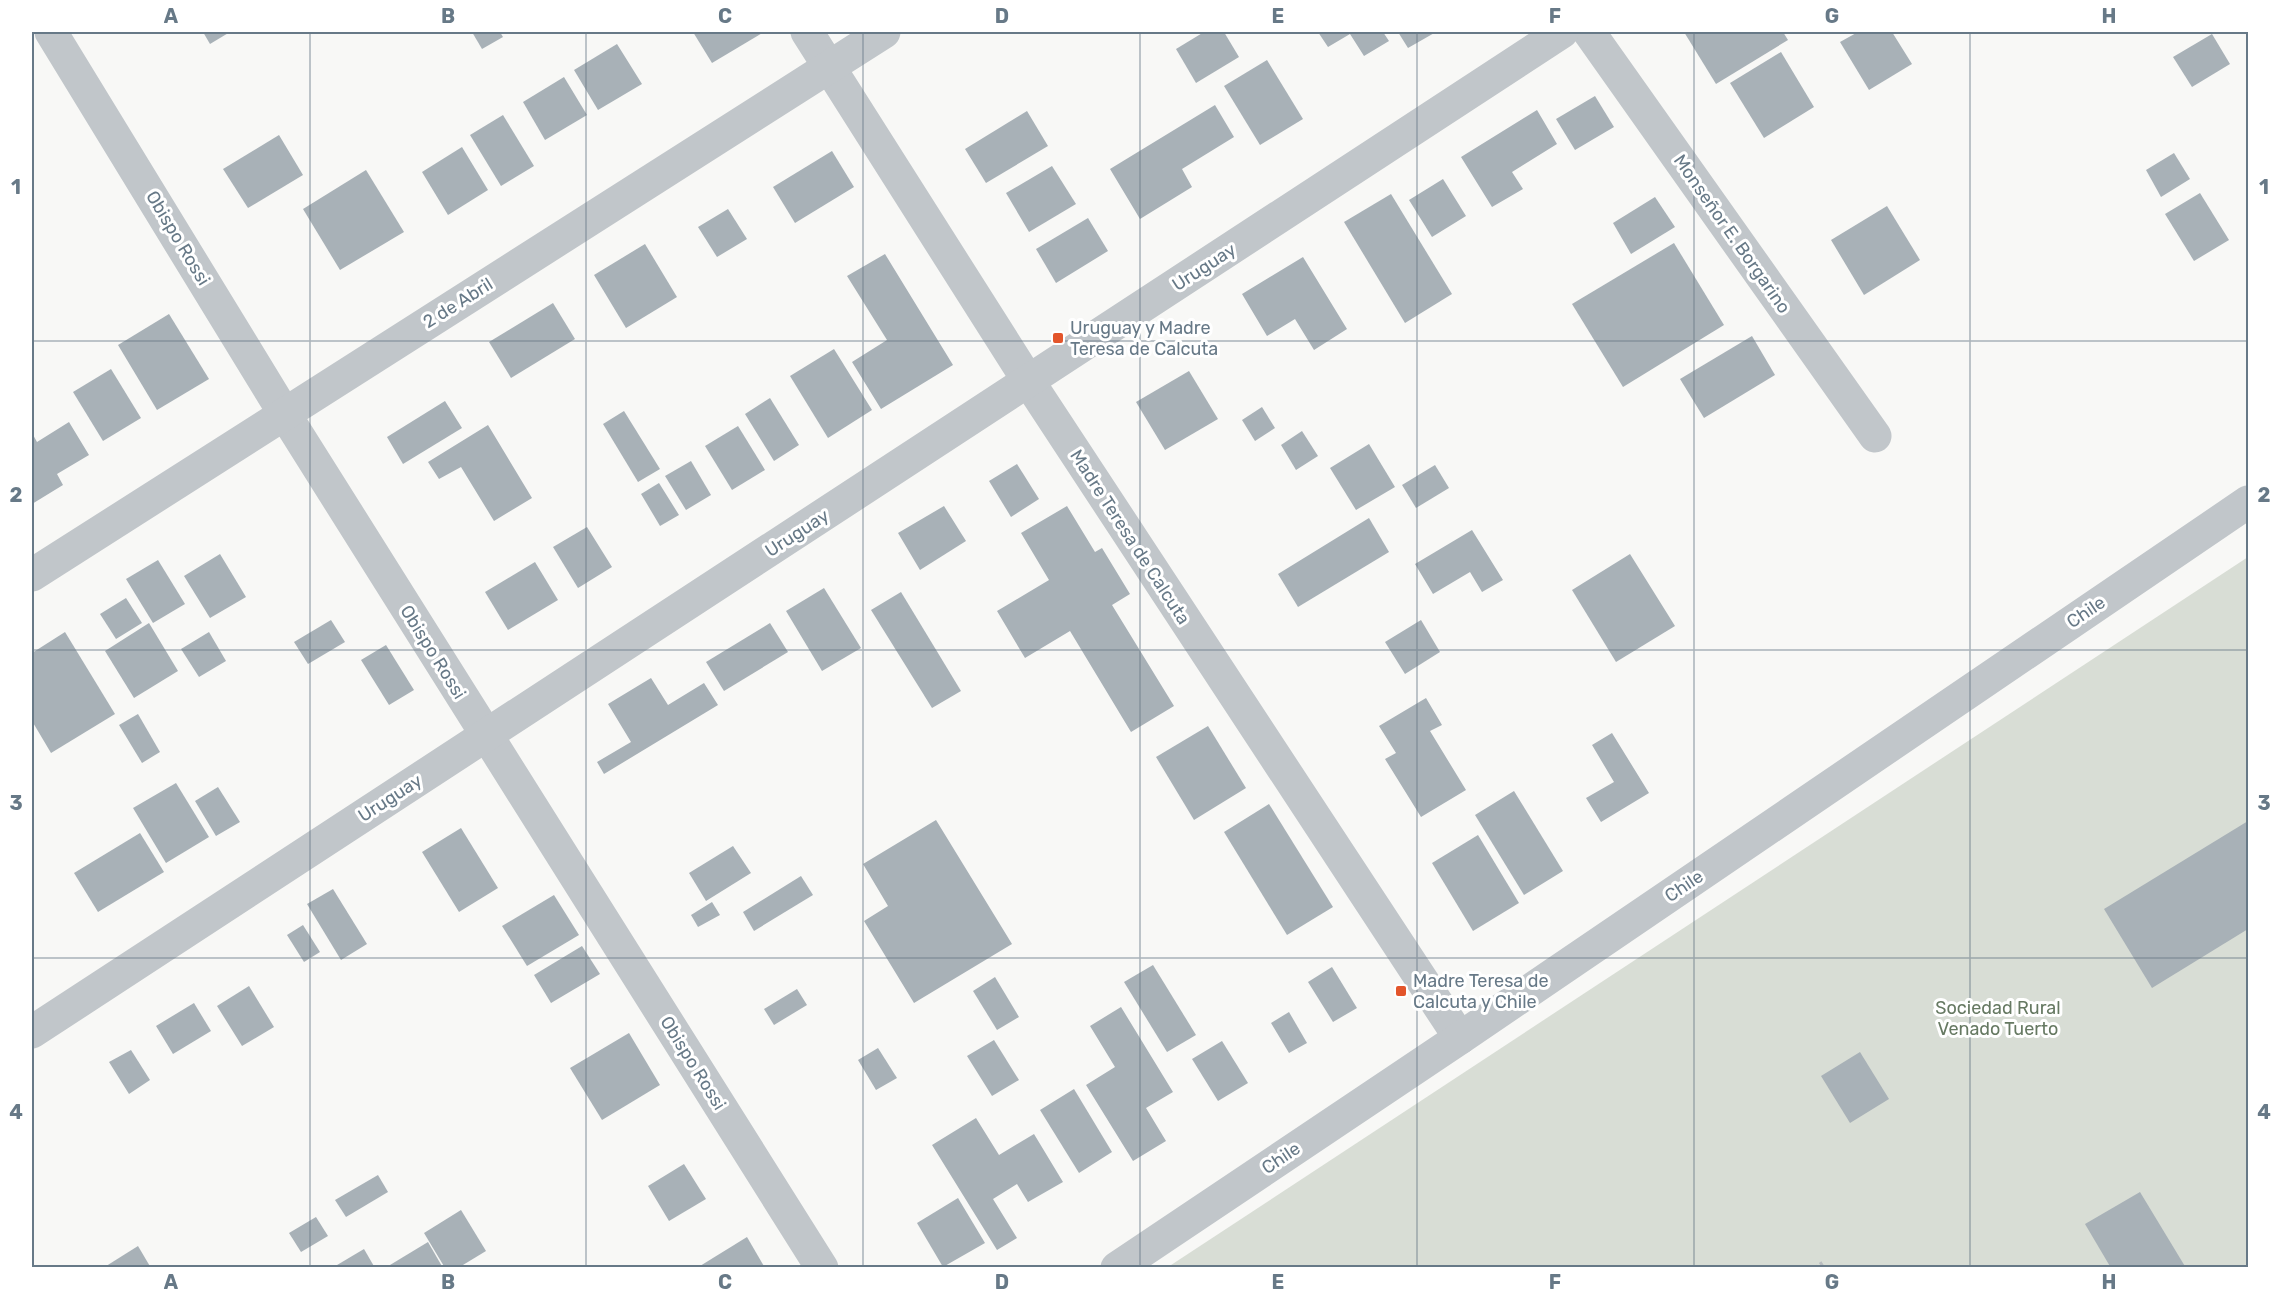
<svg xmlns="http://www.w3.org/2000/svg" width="2280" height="1299" font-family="Rubik,sans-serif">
<rect width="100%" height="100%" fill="#f8f8f6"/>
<path fill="#d8ddd5" d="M2248,557V1267H1168Z"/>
<g fill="#a8b1b7">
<path d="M203,32H230L210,44Z"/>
<path d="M472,32H500L503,37L482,49Z"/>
<path d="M693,32H764L712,63Z"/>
<path d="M1204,32H1224L1239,57L1196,83L1176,49Z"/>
<path d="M1318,32H1383L1389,41L1364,56L1350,34L1328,47Z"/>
<path d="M1398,32H1436L1408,48Z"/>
<path d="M1684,32H1783L1788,40L1716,84Z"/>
<path d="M1858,32H1892L1912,64L1869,90L1840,42Z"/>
<path d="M2212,34L2230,64L2192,87L2173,57Z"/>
<path d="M617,44L642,84L598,110L574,70Z"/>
<path d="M1781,52L1814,107L1764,138L1730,83Z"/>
<path d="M1267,60L1303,119L1260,145L1224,86Z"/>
<path d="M564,77L587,115L545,140L523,102Z"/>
<path d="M1595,96L1614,127L1575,150L1556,119Z"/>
<path d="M1215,105L1234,137L1182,169L1192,187L1140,219L1110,169Z"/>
<path d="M1537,110L1557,144L1512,172L1523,189L1492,207L1461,157Z"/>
<path d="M1027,111L1048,146L986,183L965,149Z"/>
<path d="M503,115L534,166L501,186L470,135Z"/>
<path d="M279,135L303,175L248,208L223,169Z"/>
<path d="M462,147L488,190L448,215L422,172Z"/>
<path d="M832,151L854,187L795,223L773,187Z"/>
<path d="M2174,153L2190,179L2161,197L2146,170Z"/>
<path d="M1052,166L1076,204L1029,232L1006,193Z"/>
<path d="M366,170L404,232L340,270L303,209Z"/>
<path d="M1443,179L1466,216L1432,237L1409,200Z"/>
<path d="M2200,193L2229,240L2194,261L2165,214Z"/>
<path d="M1391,194L1452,294L1405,323L1344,222Z"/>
<path d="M1655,197L1675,227L1631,254L1613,223Z"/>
<path d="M1887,206L1920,260L1864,295L1831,240Z"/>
<path d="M728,209L747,239L717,257L698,227Z"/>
<path d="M1088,218L1108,251L1056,283L1036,249Z"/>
<path d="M1674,243L1724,325L1623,387L1572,304Z"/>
<path d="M645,244L677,297L626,328L594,275Z"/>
<path d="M885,254L953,365L881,409L852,362L887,340L847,276Z"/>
<path d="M1303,257L1347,329L1314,350L1295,319L1267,336L1242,294Z"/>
<path d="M553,303L575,339L511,378L489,342Z"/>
<path d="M169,314L209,379L157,410L118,345Z"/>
<path d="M1752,336L1775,375L1704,418L1680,379Z"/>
<path d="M834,349L872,410L828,438L790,376Z"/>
<path d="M111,369L141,418L103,441L73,392Z"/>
<path d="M1189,371L1218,419L1165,450L1136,402Z"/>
<path d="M770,398L799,445L774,461L745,414Z"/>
<path d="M445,401L462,428L403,464L387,437Z"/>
<path d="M1262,407L1275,428L1255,441L1242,420Z"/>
<path d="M624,411L660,469L638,482L603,424Z"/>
<path d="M69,422L89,455L57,474L63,485L32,504V433L37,442Z"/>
<path d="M488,425L532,498L494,521L461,467L439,479L428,462Z"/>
<path d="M738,426L765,470L732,490L705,446Z"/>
<path d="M1302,431L1318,456L1296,470L1281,445Z"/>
<path d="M1369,444L1395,487L1356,510L1330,468Z"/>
<path d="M691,461L711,495L686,510L665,476Z"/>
<path d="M1017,464L1039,499L1011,517L989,481Z"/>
<path d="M1435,465L1449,488L1416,508L1402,485Z"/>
<path d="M659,483L679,515L660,526L641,494Z"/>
<path d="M944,506L966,541L920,570L898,533Z"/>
<path d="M1067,506L1095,552L1102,548L1130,594L1112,605L1174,706L1131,732L1070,631L1025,658L997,611L1049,580L1021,533Z"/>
<path d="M1369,518L1389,552L1298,607L1278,574Z"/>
<path d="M587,527L612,567L578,588L553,547Z"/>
<path d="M1472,530L1503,580L1482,592L1470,572L1433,594L1415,564Z"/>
<path d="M220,554L246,597L210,618L184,576Z"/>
<path d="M1630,554L1675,626L1616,662L1572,590Z"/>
<path d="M158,560L185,604L153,623L126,579Z"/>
<path d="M535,562L558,600L508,630L485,592Z"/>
<path d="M824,588L861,648L822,671L786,611Z"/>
<path d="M901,592L961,691L932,708L871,610Z"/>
<path d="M126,598L142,623L116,639L100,614Z"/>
<path d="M331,620L345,642L308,664L294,642Z"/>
<path d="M1421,620L1440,652L1405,674L1385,642Z"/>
<path d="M149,623L178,671L134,698L105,651Z"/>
<path d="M770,623L788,652L724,691L706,662Z"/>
<path d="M65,632L115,714L51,753L32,721V653Z"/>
<path d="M209,632L226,661L199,677L181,649Z"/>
<path d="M386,645L414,690L389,705L361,660Z"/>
<path d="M651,678L668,705L704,683L718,705L604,774L597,762L631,742L608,704Z"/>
<path d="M1426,698L1442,725L1430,731L1466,790L1421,817L1385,759L1396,753L1379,726Z"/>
<path d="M138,714L160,752L142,763L119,725Z"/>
<path d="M1208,726L1246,788L1194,820L1156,757Z"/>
<path d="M1612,733L1649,793L1601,822L1586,798L1614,782L1592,745Z"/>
<path d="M176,783L209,837L166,863L133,808Z"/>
<path d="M218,787L240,822L216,836L195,801Z"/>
<path d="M1514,791L1563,871L1524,895L1475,815Z"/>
<path d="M1269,804L1333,907L1287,935L1224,832Z"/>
<path d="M936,820L1012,944L914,1003L864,921L888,906L863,864Z"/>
<path d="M2248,821V929L2152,988L2104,909Z"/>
<path d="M461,828L498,888L459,912L422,852Z"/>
<path d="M140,833L164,872L98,912L74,873Z"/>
<path d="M1478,835L1519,903L1473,931L1432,863Z"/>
<path d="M733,846L751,873L706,901L689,873Z"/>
<path d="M801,876L813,895L754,931L743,912Z"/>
<path d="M333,889L367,944L341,960L307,904Z"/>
<path d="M554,895L579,935L527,966L502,926Z"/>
<path d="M712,902L720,915L698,927L691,915Z"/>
<path d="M303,925L320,952L304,962L287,935Z"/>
<path d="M582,946L600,974L551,1003L534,975Z"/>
<path d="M1153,965L1196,1035L1167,1052L1124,982Z"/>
<path d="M1332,967L1357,1008L1333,1022L1308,982Z"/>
<path d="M995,977L1019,1017L997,1030L973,991Z"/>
<path d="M249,986L274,1027L242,1046L217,1006Z"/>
<path d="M797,989L807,1005L774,1025L764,1009Z"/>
<path d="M194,1003L211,1031L173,1054L156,1026Z"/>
<path d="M1121,1007L1173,1092L1146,1108L1166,1141L1133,1161L1086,1085L1115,1067L1090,1026Z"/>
<path d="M1289,1012L1307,1043L1289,1053L1271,1023Z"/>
<path d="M629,1033L660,1085L602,1120L570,1068Z"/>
<path d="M994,1040L1019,1080L992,1096L967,1056Z"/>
<path d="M1222,1041L1248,1083L1218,1101L1192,1059Z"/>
<path d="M878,1048L897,1078L876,1090L858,1060Z"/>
<path d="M131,1050L150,1080L129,1094L109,1062Z"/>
<path d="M1860,1052L1889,1099L1850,1123L1821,1076Z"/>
<path d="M1074,1089L1112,1152L1079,1173L1040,1110Z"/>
<path d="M976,1118L999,1155L1034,1134L1063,1182L1028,1202L1017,1184L993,1199L1017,1238L997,1250L932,1145Z"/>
<path d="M684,1164L706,1199L669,1221L648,1186Z"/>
<path d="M378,1175L388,1192L346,1217L335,1200Z"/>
<path d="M2140,1192L2186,1268H2111L2085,1224Z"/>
<path d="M958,1198L985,1243L943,1267L917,1223Z"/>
<path d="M461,1210L486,1251L458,1268H445L424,1233Z"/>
<path d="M316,1217L328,1236L301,1252L289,1233Z"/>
<path d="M747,1237L765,1268H701L700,1266Z"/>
<path d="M428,1242L443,1268H392L390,1265Z"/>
<path d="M138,1246L151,1268H103Z"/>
<path d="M364,1249L375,1268H332Z"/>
</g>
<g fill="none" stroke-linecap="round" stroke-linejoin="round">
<path stroke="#b9bdc0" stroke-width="4" stroke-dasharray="3 3" stroke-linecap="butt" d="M1815,1268L1824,1262"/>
<g stroke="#c1c6ca" stroke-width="33">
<path d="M51,32L284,413L822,1268"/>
<path d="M807,32L1029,382L1460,1038"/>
<path d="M1589,32L1875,436"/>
<path d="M32,575L884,32"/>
<path d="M32,1032L1562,32"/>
<path d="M1117,1268L1460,1038L2248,502"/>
</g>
</g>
<path fill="none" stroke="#677987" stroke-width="1.5" stroke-opacity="0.55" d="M310,32V1268M586,32V1268M863,32V1268M1140,32V1268M1417,32V1268M1694,32V1268M1970,32V1268M32,341H2248M32,650H2248M32,958H2248"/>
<g fill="#e3552b" stroke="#fff" stroke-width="2">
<rect x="1052" y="332" width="12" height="12" rx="3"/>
<rect x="1395" y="985" width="12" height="12" rx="3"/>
</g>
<g text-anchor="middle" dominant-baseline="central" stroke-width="6" stroke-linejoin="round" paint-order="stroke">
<g font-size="18" fill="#677987" stroke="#fff">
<text transform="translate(1732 234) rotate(55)">Monseñor E. Borgarino</text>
<text transform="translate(178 238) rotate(59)">Obispo Rossi</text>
<text transform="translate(1204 267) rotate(-33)">Uruguay</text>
<text transform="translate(458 303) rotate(-32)">2 de Abril</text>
<text transform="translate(797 533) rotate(-33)">Uruguay</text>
<text transform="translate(1130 537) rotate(57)">Madre Teresa de Calcuta</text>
<text transform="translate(2086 612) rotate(-34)">Chile</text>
<text transform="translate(433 652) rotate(58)">Obispo Rossi</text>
<text transform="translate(390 798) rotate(-33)">Uruguay</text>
<text transform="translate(1684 886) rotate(-34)">Chile</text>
<text transform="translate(693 1063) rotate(58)">Obispo Rossi</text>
<text transform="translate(1281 1158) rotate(-34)">Chile</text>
</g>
<g font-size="18" fill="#677987" stroke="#fff" text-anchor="start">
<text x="1070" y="328">Uruguay y Madre<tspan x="1070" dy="21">Teresa de Calcuta</tspan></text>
<text x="1413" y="981">Madre Teresa de<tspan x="1413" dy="21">Calcuta y Chile</tspan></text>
</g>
<g font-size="18" fill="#667962" stroke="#fff">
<text x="1998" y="1008">Sociedad Rural<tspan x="1998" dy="21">Venado Tuerto</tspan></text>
</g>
</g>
<rect width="2280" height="1299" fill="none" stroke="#ffffff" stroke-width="66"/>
<rect x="33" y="33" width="2214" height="1233" fill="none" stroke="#677987" stroke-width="2"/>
<g font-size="20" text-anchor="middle" font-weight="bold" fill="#677987">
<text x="171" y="23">A</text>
<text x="448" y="23">B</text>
<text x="725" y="23">C</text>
<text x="1002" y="23">D</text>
<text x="1278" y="23">E</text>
<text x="1555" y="23">F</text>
<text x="1832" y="23">G</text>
<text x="2109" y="23">H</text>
<text x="16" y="194">1</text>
<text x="2264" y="194">1</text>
<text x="16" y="502">2</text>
<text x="2264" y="502">2</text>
<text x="16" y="810">3</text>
<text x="2264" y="810">3</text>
<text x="16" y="1119">4</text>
<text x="2264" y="1119">4</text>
<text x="171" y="1289">A</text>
<text x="448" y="1289">B</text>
<text x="725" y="1289">C</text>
<text x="1002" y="1289">D</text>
<text x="1278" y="1289">E</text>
<text x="1555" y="1289">F</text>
<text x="1832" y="1289">G</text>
<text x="2109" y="1289">H</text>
</g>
</svg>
